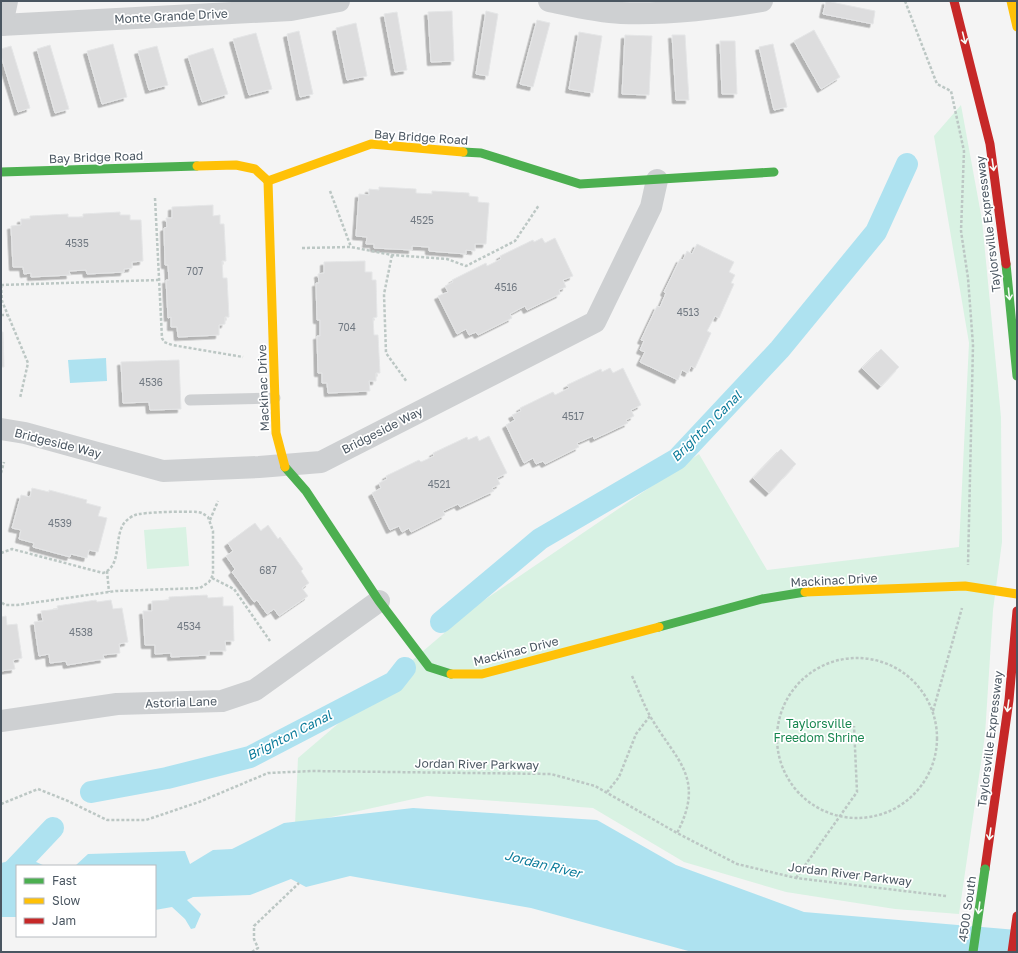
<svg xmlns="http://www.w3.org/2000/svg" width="1018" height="953" font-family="'Golos Text',sans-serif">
<defs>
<filter id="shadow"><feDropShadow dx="-3.5" dy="3.5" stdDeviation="0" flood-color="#0004"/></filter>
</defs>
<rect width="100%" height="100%" fill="#f4f4f4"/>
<g fill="#d9f2e3">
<path d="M961,105L982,220L1001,417L1002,542L993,610L985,735L959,914L895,909L786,892L684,862L593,808L427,796L295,825L298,758L477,605L699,454L767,570L959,547L969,343L934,136Z"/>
<path d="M186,527L189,566L147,569L144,530Z"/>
</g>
<g fill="#aee2f0">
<path d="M106,358L107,381L70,383L68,360Z"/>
<path d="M413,808L597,820L676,865L804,912L1017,930V952H692L531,908L350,876L306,887L291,879L250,895L193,897L187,900L201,914L195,928L191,929L185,919L172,907L155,910V866H75L88,854L185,851L190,864L213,850L232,849L284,823Z"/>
<path d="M9,861H34L45,866H17V917H1V863Z"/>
</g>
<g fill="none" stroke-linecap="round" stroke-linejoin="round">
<g stroke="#aee2f0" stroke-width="22">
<path d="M441,622L540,539L677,459L780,349L876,232L907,164"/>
<path d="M91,792L167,778L250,757L394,682L405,668"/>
<path d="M1,883L53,828"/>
</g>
</g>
<g fill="#ddddde" stroke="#e5e6e7" filter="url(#shadow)">
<path d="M826,1L875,11L873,24L823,14Z"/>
<path d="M452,11L454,61L431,62L428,12Z"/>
<path d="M486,11L498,14L488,76L476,74Z"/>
<path d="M397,12L407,70L395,72L384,14Z"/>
<path d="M537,20L550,23L533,87L520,84Z"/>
<path d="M356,23L367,76L347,80L336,28Z"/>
<path d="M814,30L840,77L821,89L794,41Z"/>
<path d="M299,31L313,94L300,97L287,34Z"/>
<path d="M579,32L602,36L593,93L569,89Z"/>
<path d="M256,33L272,89L249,95L233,39Z"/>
<path d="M625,35L652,36L649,95L622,94Z"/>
<path d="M672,35H685L689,100H676Z"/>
<path d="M720,41H735L737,94H722Z"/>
<path d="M113,44L127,97L102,104L87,51Z"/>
<path d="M773,44L787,107L774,110L759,47Z"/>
<path d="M50,45L69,109L55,113L37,49Z"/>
<path d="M11,46L30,108L18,112L1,56V49Z"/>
<path d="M157,46L168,85L149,90L138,51Z"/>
<path d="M213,48L228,94L202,102L188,56Z"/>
<path d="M379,187L416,189V193L432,194V191L469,193V196L478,197V202L489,203L486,244H475V251L466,250V254L429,251V247L412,246V250L374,248V244H366L367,237L356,236L359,194L369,195V189L379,190Z"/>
<path d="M213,205V216L220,215V224H224L226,261H222L223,278H227L229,317H225V324L219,325V335L178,337L177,327H171V317L168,318L166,280H169L168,265H165L164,228L167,227L166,218H172V207Z"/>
<path d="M120,212V215H130V220H141L143,261L132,262V268L124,269V272L87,274L86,270L69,271L70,275L31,277V273L24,274L23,267H13L11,226L21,225V219H30V216L68,214V217H83V214Z"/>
<path d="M542,238L545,243L555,238L573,276L563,280L566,287L559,290L560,294L527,310L525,306L510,314L512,318L478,335L476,332L469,335L466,329L457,334L438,296L448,292L445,286L453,282L452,280L486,263L487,266L501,259L500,256L533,240L534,242Z"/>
<path d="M697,244L734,262L729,272L735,275L731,283L734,284L719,318L715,316L707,331L711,333L695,368L691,366L688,373L682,370L678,380L640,362L645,352L640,350L644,341L641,340L657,306L660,307L666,293L664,292L680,259L683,260L687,251L692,254Z"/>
<path d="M365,261V272H372V280H376L377,317L373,318L374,335H378L380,373H376V381H369L370,391L328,393L327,383H322V373H318L317,336H320V320H317L316,283H319L318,274L324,273V262Z"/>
<path d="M1,332H3L4,367H1Z"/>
<path d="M881,349L899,367L881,386L862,368Z"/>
<path d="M179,360L181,409L150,410L149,402L123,403L121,362Z"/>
<path d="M610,368L613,373L623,368L641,405L631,410L634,416L626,420L628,423L594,439L593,436L577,443L579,447L545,464L543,461L536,464L533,458L524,463L506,425L515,420L512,415L521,411L520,408L553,392L555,395L569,388L567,385L601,369L602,372Z"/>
<path d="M477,436L479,441L489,436L507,473L497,478L500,484L492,488L494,491L460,507L458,504L443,511L445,515L411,532L409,528L402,532L399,526L390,530L372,493L381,488L379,483L387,479L386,476L419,460L421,462L434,456L433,453L467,437L468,440Z"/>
<path d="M781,449L796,464L769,493L753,478Z"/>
<path d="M32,488L49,492V490L87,500L86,503L101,507L98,516L107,518L98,552L89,550L87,558L71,554L70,557L33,547L34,543L19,539L21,530L12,528L21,495L30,497Z"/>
<path d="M255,523L261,531L268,525L278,539L280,537L303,569L301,571L309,583L302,588L308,596L279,616L274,609L267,614L257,600L254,602L232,572L235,569L226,556L233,551L228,543Z"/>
<path d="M207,595L208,598L223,597V606H233L234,641H225L226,651H209V655L171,657V653L155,654V645H145L143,611H152V601L169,600V597Z"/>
<path d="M96,600L97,602L111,600L113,609L122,608L128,642L119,644L120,653L103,655L104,659L67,665L66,661L50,663L49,654L39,656L34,622L43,621L41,611L58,609L57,606Z"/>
<path d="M6,616L7,625L17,624L22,658L13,660L15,669L1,671V617Z"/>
</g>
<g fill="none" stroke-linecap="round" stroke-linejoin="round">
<g stroke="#bcc7c4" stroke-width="2.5" stroke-dasharray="3 2" stroke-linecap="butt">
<path d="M905,1L937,84L951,91L964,151L961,231L968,278L973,345L968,565"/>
<path d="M330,191L351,247"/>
<path d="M155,198L162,338L164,342L172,345L243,357"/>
<path d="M302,248L351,247L392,255L447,259L466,266L515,241L539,205"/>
<path d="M392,255L384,294L386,353L407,382"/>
<path d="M1,285L158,280"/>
<path d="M1,285L2,301L28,363L20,398"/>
<path d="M1,315H7"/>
<path d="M1,473L4,462"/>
<path d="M210,520L218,501"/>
<path d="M1,553L12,549L103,573C123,566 113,536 125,522C128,519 132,516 135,515C143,512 187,511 197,512C201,512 204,514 208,517L213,531V575L209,582L200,588L116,591L17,605H5L1,602"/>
<path d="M107,571L109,592"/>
<path d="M212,578L234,589L270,641"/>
<circle cx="857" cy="738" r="80"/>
<path d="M632,676C638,689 643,703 650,716C676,761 706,777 677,833"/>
<path d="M933,711L962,608"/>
<path d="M607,792L619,777L636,734L650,716"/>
<path d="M1,804L38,789L68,801L107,820H146L199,802L268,773L312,771L551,774L595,786L677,833L737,864L796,878L946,896"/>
<path d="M796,878L857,792L854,726"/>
<path d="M252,952L258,948L254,939V926L299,883"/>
</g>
<path stroke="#ced0d2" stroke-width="11" d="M190,400L275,398"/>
<g stroke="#ced0d2" stroke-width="22">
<path d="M549,1C573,6 597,12 621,13C668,15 716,9 762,1"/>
<path d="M1,25L291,10L339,1"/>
<path d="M2,25L7,1"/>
<path d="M1,429L25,433L163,471L259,467L321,462L595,322L651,207L657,180"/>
<path d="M1,721L117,704L222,701L255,690L379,601"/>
</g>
<g stroke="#4caf50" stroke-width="9">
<path d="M463,152L481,153L580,184L774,172"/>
<path d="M1,172L197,166"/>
<path d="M1006,264L1017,376"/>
<path d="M285,467L306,491L379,601L429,667L451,674"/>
<path d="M659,627L762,599L805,592"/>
</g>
<g stroke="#ffc107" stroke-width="9">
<path d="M1011,1L1017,27"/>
<path d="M197,166L236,165L255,169L268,181L371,144L463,152"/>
<path d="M268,181L276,433L285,467"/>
<path d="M805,592L965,586L1017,594"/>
<path d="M451,674H482L659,627"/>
</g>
<g stroke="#c62828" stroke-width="9">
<path d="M954,1L990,144L1006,264"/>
<path d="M985,869L1009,700L1017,611"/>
<path d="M1012,952L1017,916"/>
</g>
<path stroke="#4caf50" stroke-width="9" d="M973,952L985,869"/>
</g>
<defs><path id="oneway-shaft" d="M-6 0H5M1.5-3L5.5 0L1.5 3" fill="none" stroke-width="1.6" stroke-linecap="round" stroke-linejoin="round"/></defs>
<g stroke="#f6fbf6">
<use href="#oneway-shaft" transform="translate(964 38) rotate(76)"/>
<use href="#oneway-shaft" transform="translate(993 165) rotate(82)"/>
<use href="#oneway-shaft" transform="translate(1009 294) rotate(84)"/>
<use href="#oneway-shaft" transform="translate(1008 706) rotate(98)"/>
<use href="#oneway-shaft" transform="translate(990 834) rotate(98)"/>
<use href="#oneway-shaft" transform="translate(979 908) rotate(98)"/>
</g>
<g text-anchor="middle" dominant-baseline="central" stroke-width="3.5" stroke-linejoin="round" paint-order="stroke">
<g font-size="10" fill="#707881">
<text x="422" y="220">4525</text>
<text x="77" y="243">4535</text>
<text x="195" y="271">707</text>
<text x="506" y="287">4516</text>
<text x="688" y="312">4513</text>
<text x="347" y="327">704</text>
<text x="151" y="382">4536</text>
<text x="573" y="416">4517</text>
<text x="439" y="484">4521</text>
<text x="60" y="523">4539</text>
<text x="268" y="570">687</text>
<text x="189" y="626">4534</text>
<text x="81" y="632">4538</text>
</g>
<g font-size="12" fill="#4a5661" stroke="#fff">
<text transform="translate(171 16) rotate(-3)">Monte Grande Drive</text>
<text transform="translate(421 137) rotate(4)">Bay Bridge Road</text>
<text transform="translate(96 157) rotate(-2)">Bay Bridge Road</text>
<text transform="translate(988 224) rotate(-97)">Taylorsville Expressway</text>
<text transform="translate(263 388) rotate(-92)">Mackinac Drive</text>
<text transform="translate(382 430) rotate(-27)">Bridgeside Way</text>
<text transform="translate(58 443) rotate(14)">Bridgeside Way</text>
<text transform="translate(834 580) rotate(-3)">Mackinac Drive</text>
<text transform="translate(516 651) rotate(-14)">Mackinac Drive</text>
<text transform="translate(181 702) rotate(-2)">Astoria Lane</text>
<text transform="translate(990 739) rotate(-83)">Taylorsville Expressway</text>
<text transform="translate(477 764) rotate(1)">Jordan River Parkway</text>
<text transform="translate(850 874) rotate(7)">Jordan River Parkway</text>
<text transform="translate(967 909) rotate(-82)">4500 South</text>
</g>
<g font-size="12" fill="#17864f" stroke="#fff">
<text x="819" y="723">Taylorsville<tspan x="819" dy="14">Freedom Shrine</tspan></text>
</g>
<g font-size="13" font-style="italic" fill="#0c7c9b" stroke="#fff">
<text transform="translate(706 426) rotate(-45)">Brighton Canal</text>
<text transform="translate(289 735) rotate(-27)">Brighton Canal</text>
<text transform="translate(543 864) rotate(14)">Jordan River</text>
</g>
</g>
<rect width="1018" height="953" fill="none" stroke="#4a5661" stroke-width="4"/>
<rect x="16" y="865" width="140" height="72" fill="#ffffff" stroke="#b7bbc0"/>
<rect x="24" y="878" width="20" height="6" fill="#4caf50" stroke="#b7bbc0"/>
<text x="52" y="885" font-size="12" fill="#4a5661">Fast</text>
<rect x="24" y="898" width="20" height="6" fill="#ffc107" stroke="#b7bbc0"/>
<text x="52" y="905" font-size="12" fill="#4a5661">Slow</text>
<rect x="24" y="918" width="20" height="6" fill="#c62828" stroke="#b7bbc0"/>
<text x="52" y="925" font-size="12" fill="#4a5661">Jam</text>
</svg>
